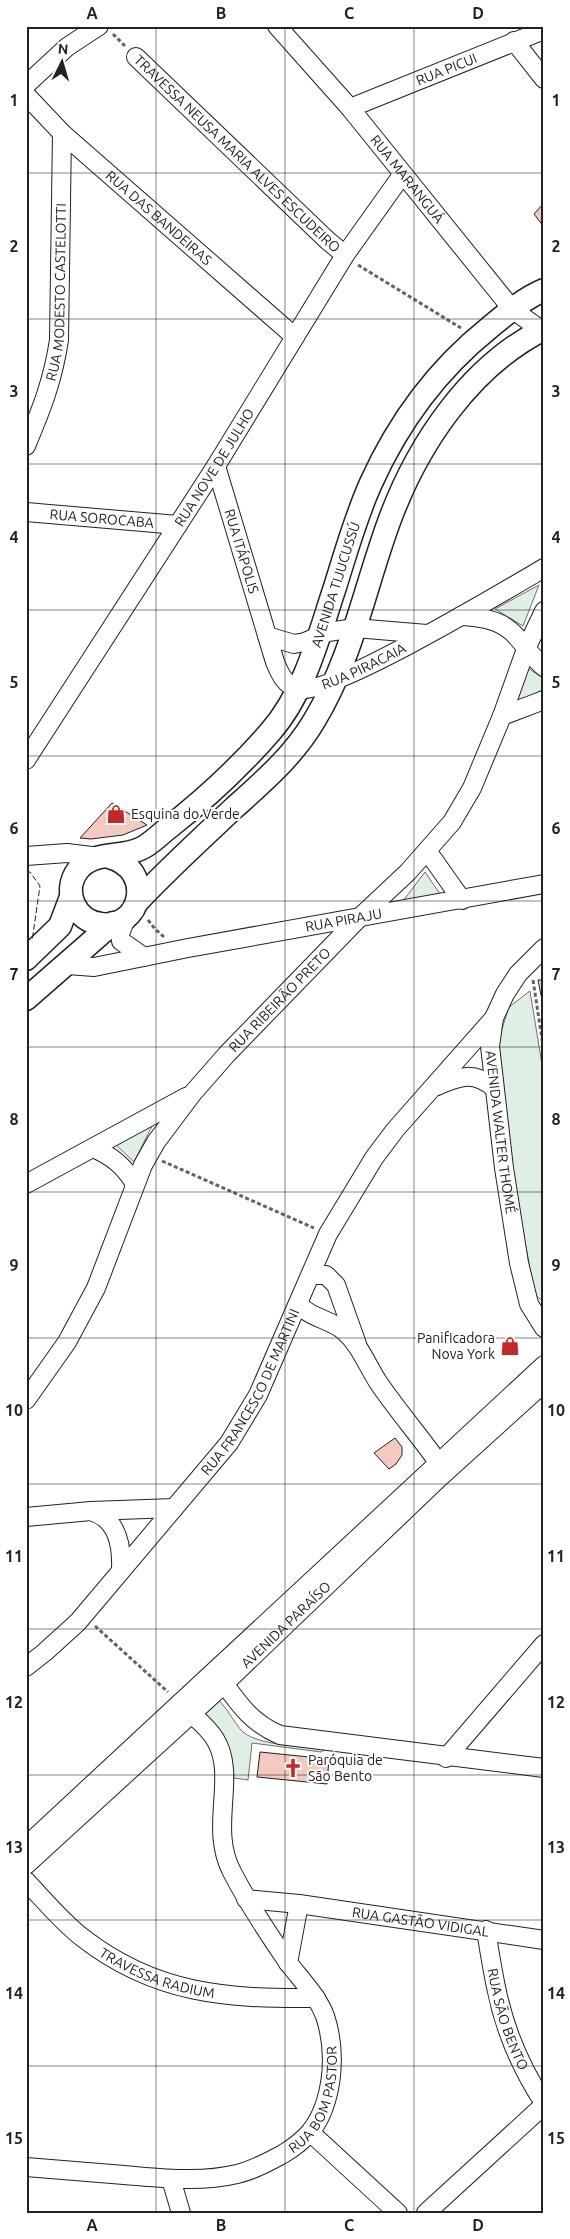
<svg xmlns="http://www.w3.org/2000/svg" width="570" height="2239" font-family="Ubuntu,sans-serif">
<rect width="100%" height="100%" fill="#fff"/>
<g fill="#e0efe3" stroke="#6f6f6f">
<path d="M539,585L523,626L495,609Z"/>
<path d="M528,668L544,679V689L514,704Z"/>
<path d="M425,872L440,894L403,901Z"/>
<path d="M530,991L544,1077V1302L535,1295L508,1152L498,1041L509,1007Z"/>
<path d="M153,1124L134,1162L115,1144Z"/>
<path d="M217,1699C228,1708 233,1722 243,1732C260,1746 304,1746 326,1749L321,1752L252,1743L248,1780L234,1778C233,1754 218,1736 205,1716L209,1704Z"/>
</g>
<g fill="#f3c9c0" stroke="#222">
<path d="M544,203V227L534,214Z"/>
<path d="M112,803L147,825L123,835L91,839L80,838Z"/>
<path d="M538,980H544V1010Z"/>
<path d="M395,1438L402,1447V1455L396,1464L389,1469L374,1453Z"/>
<path d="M260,1752L329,1759L327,1784L257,1777Z"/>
</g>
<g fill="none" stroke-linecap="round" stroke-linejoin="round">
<g stroke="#222" stroke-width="20">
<g id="minor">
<path id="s1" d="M277,26L350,108L512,309L544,332"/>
<path d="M514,41L544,79"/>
<path id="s2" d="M136,57L327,240L345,255"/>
<path d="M26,85L67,47L99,26"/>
<path id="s3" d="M26,95L62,133L295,337"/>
<path id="s4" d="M350,108L544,30"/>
<path id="s5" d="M26,446C42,408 53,380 59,340L62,133"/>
<path id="s6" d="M216,466L275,662C280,674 285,686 299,689C330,696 508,589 544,568"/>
<path id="s7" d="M26,512L178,525"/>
<path d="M461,616C479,617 498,619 512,632C524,643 531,657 544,667"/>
<path d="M267,636L294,644L305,642L328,632L355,628L427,634"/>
<path d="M502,716L544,700"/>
<path id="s8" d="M26,760L216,466L345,255L402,175"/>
<path d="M428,852L462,900"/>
<path d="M26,856L67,853L100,857"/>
<path d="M127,916L120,934L121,941L144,957"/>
<path id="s9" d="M544,948L518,974L505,994L494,1018L490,1046L504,1168L519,1263L529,1304L544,1328"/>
<path id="s10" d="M68,965L94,967L188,948L544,884"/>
<path d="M437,1086C460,1076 474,1071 494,1088"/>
<path d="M93,1148C112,1156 124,1166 135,1184"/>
<path d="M26,1184L186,1097"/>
<path d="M311,1275H326L336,1285L357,1344"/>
<path d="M300,1304C305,1316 332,1320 344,1331C360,1345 367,1365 378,1382C399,1413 424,1441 445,1472"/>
<path id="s11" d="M26,1400L67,1342L96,1288L143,1165L156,1142L192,1094L227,1054L359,918L408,872L452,822L472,788L502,716L526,649L544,611"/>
<path d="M91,1511C118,1519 122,1546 121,1570"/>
<path d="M26,1517L91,1511L174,1508"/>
<path id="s12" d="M26,1667L45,1652L78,1622L229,1443L258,1395L328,1234L374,1158L395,1130L494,1018"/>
<path d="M218,1675C237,1701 249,1722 280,1735L544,1768"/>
<path d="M446,1758L544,1644"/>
<path d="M26,1846L544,1365"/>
<path id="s13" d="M26,1865L224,1684L439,1478L544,1383"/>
<path id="s14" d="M26,1881C44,1900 62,1922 83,1938C155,1994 227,1999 316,1998"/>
<path id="s15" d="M246,1899L299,1904L544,1940"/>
<path id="s16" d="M486,1930C489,1949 492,1968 496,1987C504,2028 521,2068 544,2103"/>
<path d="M288,1963L299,1904"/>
<path d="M311,2133L398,2213"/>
<path id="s17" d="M26,2167C59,2170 91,2172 124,2175C161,2178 200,2183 237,2174C254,2170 268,2162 283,2154C306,2140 318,2127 326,2101C334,2074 334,2043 325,2016C317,1995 300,1979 287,1961C267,1932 248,1903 232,1872C208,1827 238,1776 215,1739C206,1724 191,1715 180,1703"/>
<path d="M171,2179L181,2213"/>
<path d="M426,2213L544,2105"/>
</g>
</g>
<g stroke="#222" stroke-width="25">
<g id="major">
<path id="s18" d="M109,857C156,870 141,930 101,924C75,921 62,891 78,870C92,851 121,858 140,849C150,845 158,836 167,829C204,800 240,767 271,731C305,692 319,635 335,587C346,552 356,516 371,483C398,423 438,369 489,328C506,314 523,299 544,290"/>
<path d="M137,902C168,869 202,838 235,807C264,781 294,755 314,721C352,659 365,586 390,519C418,444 470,366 544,329"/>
<path d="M26,959L60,926L71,897"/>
<path d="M26,999L113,923"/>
</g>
</g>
<g stroke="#646464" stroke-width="3" stroke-dasharray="4 2.5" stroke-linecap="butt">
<path d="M113,34L126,47"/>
<path d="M358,265L461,328"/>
<path d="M148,920L155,929L164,937"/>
<path d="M533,980L544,1052"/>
<path d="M162,1161L314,1228"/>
<path d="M95,1626L168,1692"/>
</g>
<use href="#minor" stroke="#fff" stroke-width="18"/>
<use href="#major" stroke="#fff" stroke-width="22"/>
<path stroke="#222" stroke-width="1" stroke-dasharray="6 2.5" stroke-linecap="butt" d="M26,872H30L40,886L32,941"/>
</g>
<path fill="none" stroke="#222" stroke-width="1" stroke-opacity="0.55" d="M156,26V2213M285,26V2213M414,26V2213M26,173H544M26,319H544M26,464H544M26,610H544M26,756H544M26,901H544M26,1047H544M26,1192H544M26,1338H544M26,1484H544M26,1629H544M26,1775H544M26,1920H544M26,2066H544"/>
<defs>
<g id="shop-bare" transform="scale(1.5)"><path d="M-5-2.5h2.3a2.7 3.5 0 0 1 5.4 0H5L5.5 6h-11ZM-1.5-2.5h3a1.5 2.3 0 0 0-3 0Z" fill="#c62828" stroke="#fff" stroke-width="2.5" paint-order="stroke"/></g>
<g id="church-bare" transform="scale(1.5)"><path d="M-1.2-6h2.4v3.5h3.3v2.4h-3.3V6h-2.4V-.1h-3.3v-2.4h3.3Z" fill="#c62828" stroke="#fff" stroke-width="2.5" paint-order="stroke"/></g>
</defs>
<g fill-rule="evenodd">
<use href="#shop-bare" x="116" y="814"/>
<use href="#shop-bare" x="510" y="1346"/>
<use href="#church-bare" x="293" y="1768"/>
</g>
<g text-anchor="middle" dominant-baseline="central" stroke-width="4" stroke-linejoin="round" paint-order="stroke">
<g font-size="14" fill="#222" stroke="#fff">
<text stroke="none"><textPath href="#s4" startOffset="104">RUA PICUI</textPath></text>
<text stroke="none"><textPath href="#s2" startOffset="140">TRAVESSA NEUSA MARIA ALVES ESCUDEIRO</textPath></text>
<text stroke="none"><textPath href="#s1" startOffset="201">RUA MARANGUÁ</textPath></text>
<text stroke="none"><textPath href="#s3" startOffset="181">RUA DAS BANDEIRAS</textPath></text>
<text stroke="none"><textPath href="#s5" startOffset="159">RUA MODESTO CASTELOTTI</textPath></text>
<text stroke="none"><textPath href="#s8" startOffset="348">RUA NOVE DE JULHO</textPath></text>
<text stroke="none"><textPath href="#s7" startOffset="76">RUA SOROCABA</textPath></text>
<text stroke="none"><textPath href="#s6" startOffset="89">RUA ITÁPOLIS</textPath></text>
<text stroke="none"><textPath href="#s18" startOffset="581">AVENIDA TIJUCUSSÚ</textPath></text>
<text stroke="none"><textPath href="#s6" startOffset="312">RUA PIRACAIA</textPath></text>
<text stroke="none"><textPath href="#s10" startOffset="280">RUA PIRAJU</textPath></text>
<text stroke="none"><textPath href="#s11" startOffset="479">RUA RIBEIRÃO PRETO</textPath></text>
<text stroke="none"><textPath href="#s9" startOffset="202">AVENIDA WALTER THOMÉ</textPath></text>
<text stroke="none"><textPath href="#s12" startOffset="358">RUA FRANCESCO DE MARTINI</textPath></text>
<text stroke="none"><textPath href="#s13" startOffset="354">AVENIDA PARAÍSO</textPath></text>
<text stroke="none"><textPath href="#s15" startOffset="176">RUA GASTÃO VIDIGAL</textPath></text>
<text stroke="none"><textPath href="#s14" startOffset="164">TRAVESSA RADIUM</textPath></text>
<text stroke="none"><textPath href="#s16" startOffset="92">RUA SÃO BENTO</textPath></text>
<text stroke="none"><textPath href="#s17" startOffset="329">RUA BOM PASTOR</textPath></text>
</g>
<g font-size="14" fill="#222" stroke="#fff" text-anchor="start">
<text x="131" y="814">Esquina do Verde</text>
<text x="495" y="1338" text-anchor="end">Panificadora<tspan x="495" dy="16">Nova York</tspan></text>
<text x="308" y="1760">Paróquia de<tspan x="308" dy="16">São Bento</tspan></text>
</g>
</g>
<rect width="570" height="2239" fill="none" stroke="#ffffff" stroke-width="55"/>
<g transform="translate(62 62) rotate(5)" stroke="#ffffff" stroke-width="4" paint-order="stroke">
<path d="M0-4L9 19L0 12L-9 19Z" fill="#222222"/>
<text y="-8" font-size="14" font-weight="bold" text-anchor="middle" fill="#222222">N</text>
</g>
<rect x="28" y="28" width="514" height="2184" fill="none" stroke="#222" stroke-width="2"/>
<g font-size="16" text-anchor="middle" font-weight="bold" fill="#222">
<text x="92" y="19">A</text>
<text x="221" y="19">B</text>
<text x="349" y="19">C</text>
<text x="478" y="19">D</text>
<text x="14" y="106">1</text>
<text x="556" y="106">1</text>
<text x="14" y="252">2</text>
<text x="556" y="252">2</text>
<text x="14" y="397">3</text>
<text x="556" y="397">3</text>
<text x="14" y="543">4</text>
<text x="556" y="543">4</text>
<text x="14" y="688">5</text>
<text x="556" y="688">5</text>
<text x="14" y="834">6</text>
<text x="556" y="834">6</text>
<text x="14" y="980">7</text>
<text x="556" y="980">7</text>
<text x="14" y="1125">8</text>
<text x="556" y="1125">8</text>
<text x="14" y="1271">9</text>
<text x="556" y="1271">9</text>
<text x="14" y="1416">10</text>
<text x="556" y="1416">10</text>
<text x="14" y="1562">11</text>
<text x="556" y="1562">11</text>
<text x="14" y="1708">12</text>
<text x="556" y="1708">12</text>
<text x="14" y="1853">13</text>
<text x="556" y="1853">13</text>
<text x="14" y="1999">14</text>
<text x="556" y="1999">14</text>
<text x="14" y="2144">15</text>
<text x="556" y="2144">15</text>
<text x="92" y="2231">A</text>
<text x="221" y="2231">B</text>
<text x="349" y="2231">C</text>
<text x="478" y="2231">D</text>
</g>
</svg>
